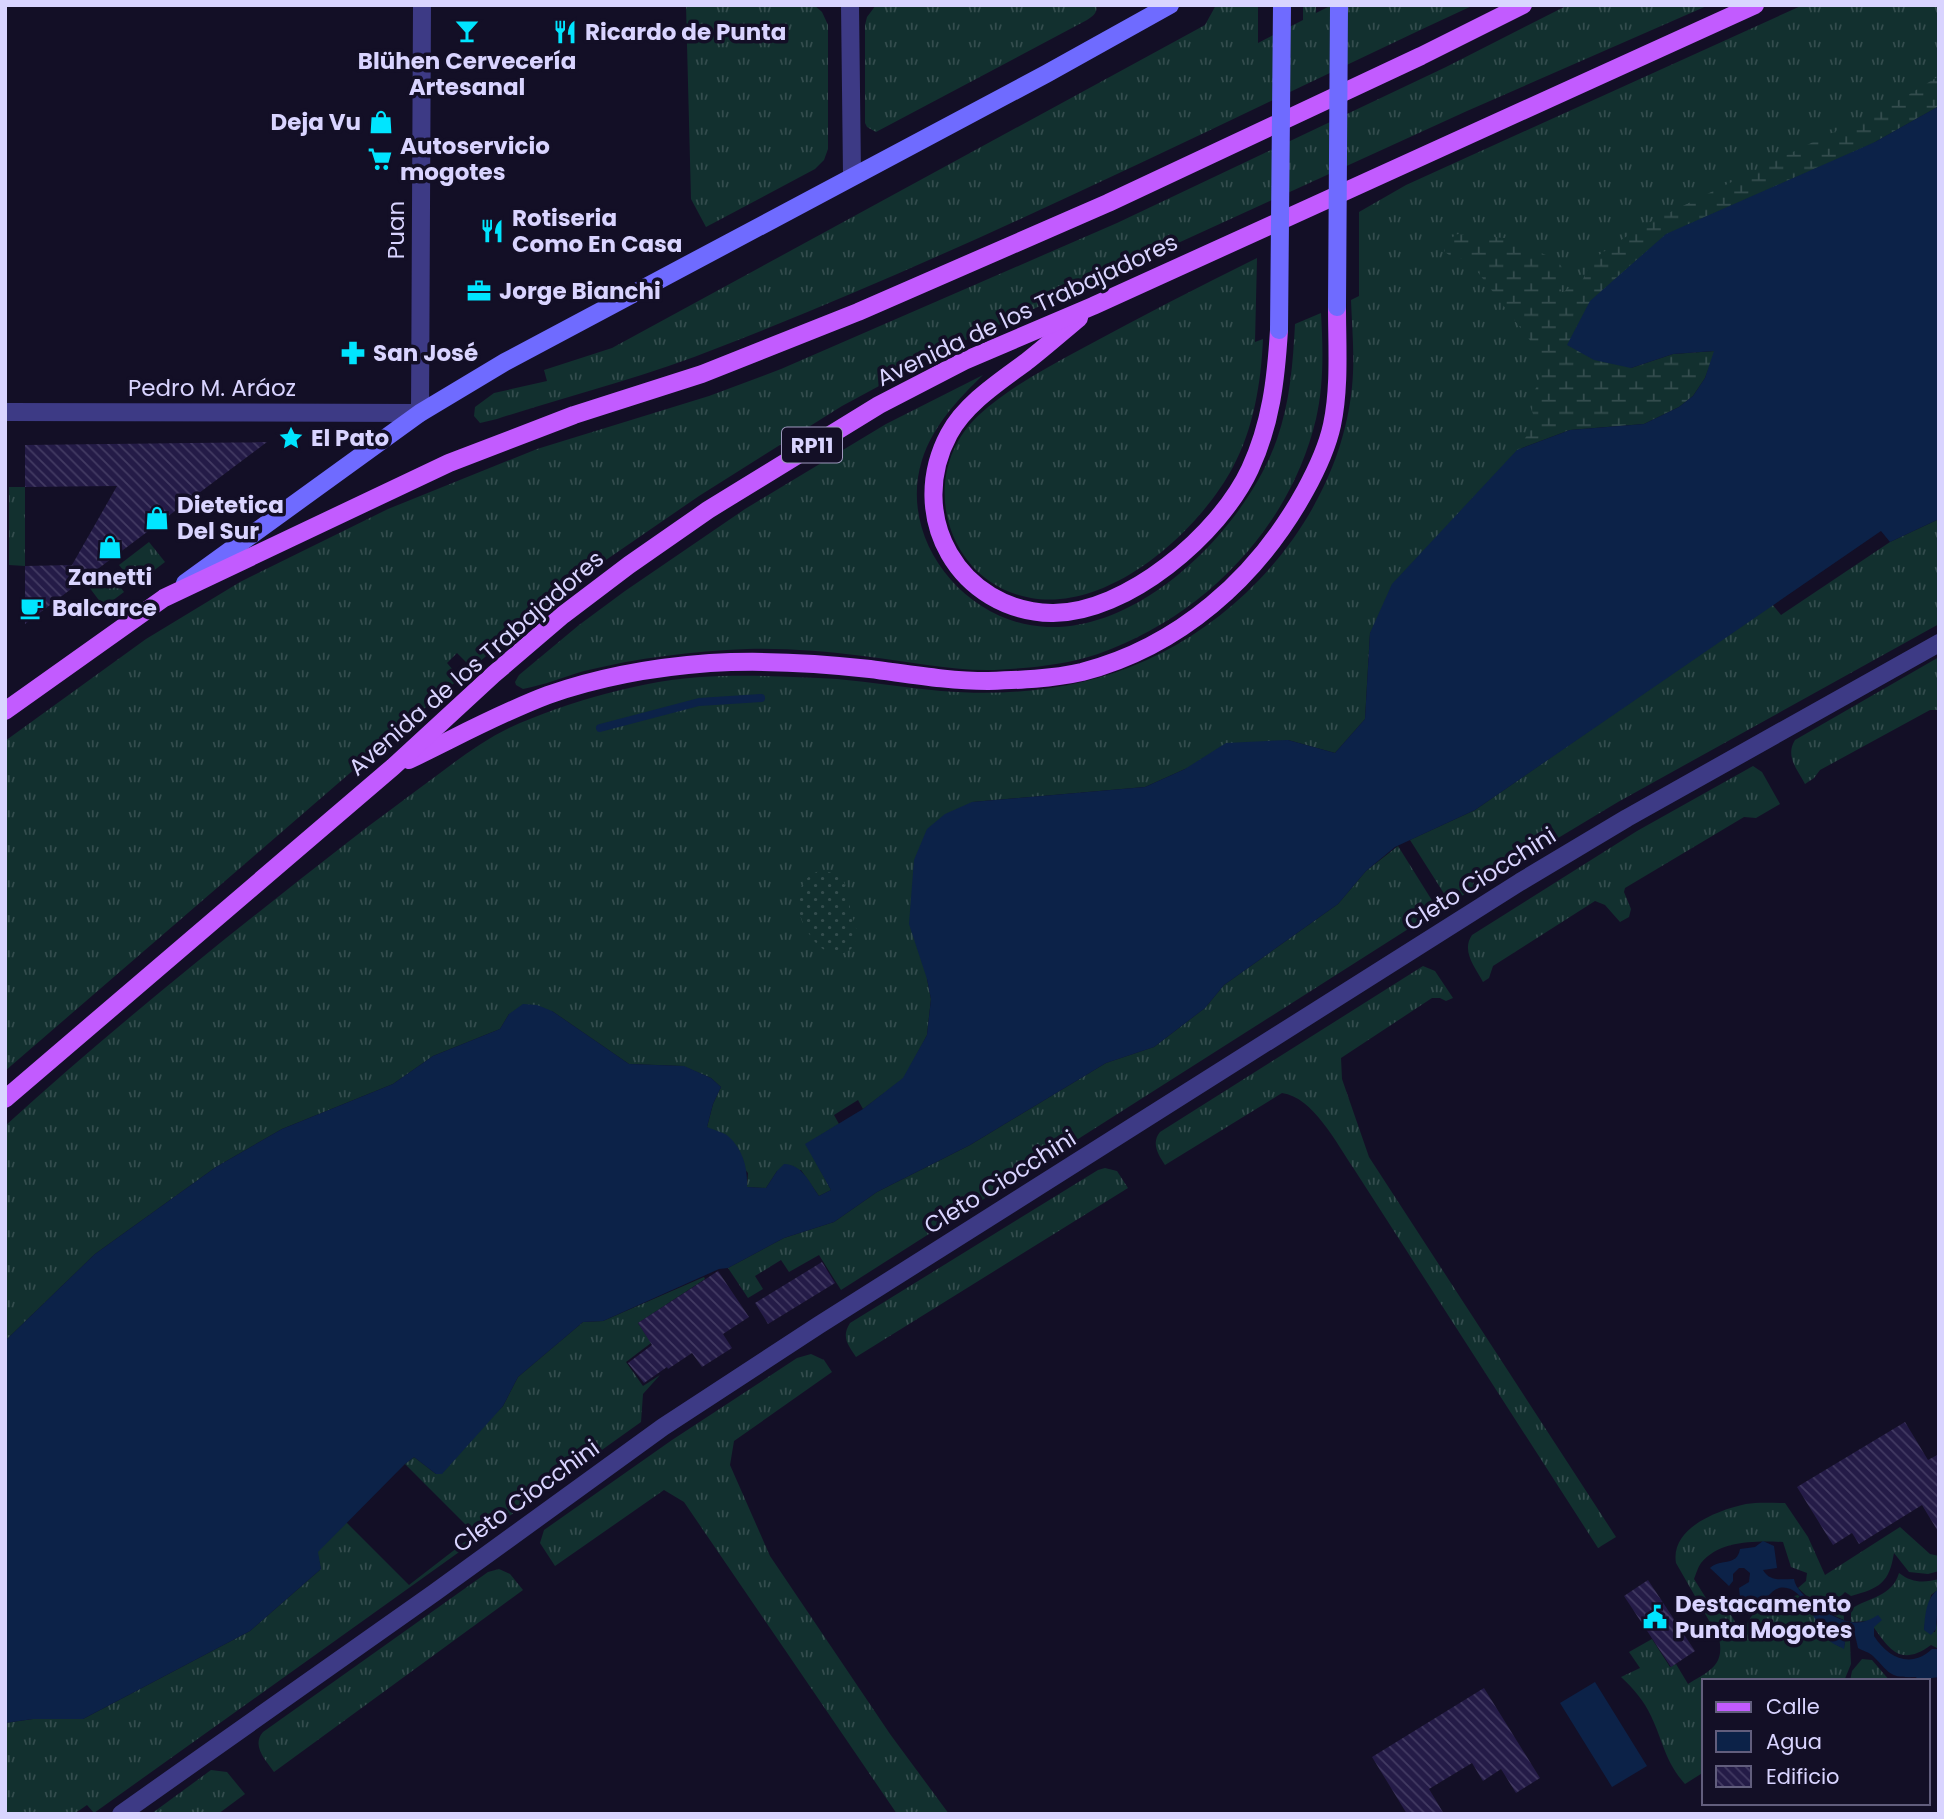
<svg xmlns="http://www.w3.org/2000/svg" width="1944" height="1819" font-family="Poppins,sans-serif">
<defs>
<pattern id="grass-tufts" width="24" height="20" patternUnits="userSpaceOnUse" patternTransform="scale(1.75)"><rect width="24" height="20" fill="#12302f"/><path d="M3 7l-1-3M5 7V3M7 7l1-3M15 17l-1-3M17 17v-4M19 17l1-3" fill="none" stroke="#344d4e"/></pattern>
<pattern id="wetland-marsh" width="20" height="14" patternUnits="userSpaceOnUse" patternTransform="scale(1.75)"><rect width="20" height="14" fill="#12302f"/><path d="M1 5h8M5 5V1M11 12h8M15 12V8" fill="none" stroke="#344d4e"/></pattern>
<pattern id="park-dots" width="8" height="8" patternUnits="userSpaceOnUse" patternTransform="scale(1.75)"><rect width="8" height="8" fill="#12302f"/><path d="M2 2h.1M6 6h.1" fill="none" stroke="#344d4e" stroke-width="1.8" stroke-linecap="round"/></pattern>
<pattern id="building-back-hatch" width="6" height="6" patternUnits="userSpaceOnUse" patternTransform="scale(1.75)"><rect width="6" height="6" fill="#241b47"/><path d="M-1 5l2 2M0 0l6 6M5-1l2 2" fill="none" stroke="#433b63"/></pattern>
</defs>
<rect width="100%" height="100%" fill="#130f26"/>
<g fill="url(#grass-tufts)">
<path d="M686,5H814L822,12L828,25V149L824,160L815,169L706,227L691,199Z"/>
<path d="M876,5H1096C1098,13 1093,16 1087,20L876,132L867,127L865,123V25L867,17Z"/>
<path d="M1216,5H1258V43L1303,20V5H1316V13L1332,5H1474C1224,121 978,247 720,347C648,376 571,395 497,419L480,423L474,416L475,407L494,393L547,381L544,370L612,348L1205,25Z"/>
<path d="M1568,5H1709L1467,111L957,344L842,406L699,496L603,562L553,600L472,668L457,653L447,663L460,678L5,1071V741L146,639L240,582L388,509L537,449L709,396L781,369L1117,223L1446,67Z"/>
<path d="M1803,5H1939V106L1875,142L1594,360L1370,633L1365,719L1335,753L1288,740L1185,769L1145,787L972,802L927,979L931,999L927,1035L904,1078L863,1109L858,1100L834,1115L839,1124L806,1144L831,1190L819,1196L801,1170L777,1171L766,1188L747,1187L748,1173L707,1127L713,1104L721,1087L711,1078L683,1066L629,1064L552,1011L509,1014L500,1029L433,1056L393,1084L282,1129L216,1167L95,1254L5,1341V1126C115,1026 231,933 348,842C376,820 404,800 432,779C460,758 487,737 520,723C583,697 655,677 723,676C761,675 799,677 837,679C872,682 906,688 941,691C1064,701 1172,670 1259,580C1309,528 1345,459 1352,387C1355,358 1352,328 1351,300L1359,296V212L1406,185Z"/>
<path d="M1257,258L1255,342L1263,339C1261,382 1254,428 1233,467C1199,531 1110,612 1031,598C944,583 915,472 980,414C1010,387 1048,367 1083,348C1140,317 1198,287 1257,258Z"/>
<path d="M1321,313C1323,348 1324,385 1316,419C1290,528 1204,617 1098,654C1065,665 1030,668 994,670C950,671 907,661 863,656C824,651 785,648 747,649C692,651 638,658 584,671C564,677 544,685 523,689L516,685L515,682L519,675L579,625L625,591L745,509L886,424L983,375C958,399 933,426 922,460C897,540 966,624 1047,627C1145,631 1247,525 1277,439C1290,402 1293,363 1295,324Z"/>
<path d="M9,487H25V566L9,565Z"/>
<path d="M1939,519V624L1618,802L1450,903L1410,840L1475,810L1772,604L1781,615L1890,542Z"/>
<path d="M149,542L165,562L135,585L119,565Z"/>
<path d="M109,572L124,592L92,616L89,612L101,603L89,587Z"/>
<path d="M1939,657V710H1930L1820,770L1814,778L1805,784C1797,769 1785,756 1795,740Z"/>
<path d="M1753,766L1762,772L1780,804L1756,818L1744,817L1625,888L1624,892L1631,909L1629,917L1620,922L1605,905L1595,901L1493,966L1489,978L1483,982C1475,967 1461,951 1472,935L1637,831Z"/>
<path d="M1398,846L1438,910L841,1290L819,1255L789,1272L781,1260L755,1276L763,1289L748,1298L728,1268L784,1238L834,1222L877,1192L970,1145L1106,1063L1154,1047L1205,1008L1224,985L1338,904L1366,871Z"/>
<path d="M1423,966L1435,971L1453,998L1446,1001L1440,998H1432L1341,1058L1342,1079L1369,1157L1616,1537L1598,1548L1354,1169C1337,1144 1313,1097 1282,1093L1165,1165C1158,1154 1151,1143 1160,1132Z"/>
<path d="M1105,1168L1117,1171L1128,1188L856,1357C848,1345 841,1337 850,1323L1098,1170Z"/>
<path d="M704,1277L705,1279L638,1323L651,1343L626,1362L643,1386L660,1375L643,1394L641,1422L94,1813L87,1805L74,1814H5V1723L33,1719H83L250,1631L321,1569L317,1552L346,1522L409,1585L475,1534L405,1464L414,1457L436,1474L503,1406L518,1377L583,1322L603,1321Z"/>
<path d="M811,1354L824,1360L832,1372L734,1441L730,1465L770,1556L890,1734L949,1814H897L684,1502L664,1490L555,1566L540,1543L544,1530L672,1440L797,1358Z"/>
<path d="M1785,1503L1808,1537L1825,1575L1900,1527L1930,1554L1939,1556V1571L1928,1574L1909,1572L1894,1553C1889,1583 1880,1588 1851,1596L1845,1592L1840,1597L1843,1605L1844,1620L1822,1610L1798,1588L1806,1581L1807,1573L1791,1567L1783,1542C1756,1541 1720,1540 1701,1563C1698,1567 1696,1574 1694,1579L1711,1606L1723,1602L1737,1625H1747C1754,1604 1778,1601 1798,1595C1805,1603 1812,1610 1817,1619C1826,1635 1825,1641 1844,1648L1845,1641H1850L1851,1664L1844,1681H1704V1772L1685,1784C1664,1760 1664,1743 1651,1716C1644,1701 1634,1689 1621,1677L1640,1668L1629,1652L1652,1639L1670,1667L1676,1664L1688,1684C1709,1671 1725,1666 1719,1638L1676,1563C1670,1528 1718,1510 1746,1504C1758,1502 1772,1503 1785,1503Z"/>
<path d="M499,1569L510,1574L523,1590L274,1772C266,1760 251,1746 263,1732L488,1572Z"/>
<path d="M1899,1573C1912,1583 1924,1583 1939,1579V1589L1931,1595L1924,1629L1935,1632L1939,1613V1649L1931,1645C1897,1670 1887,1644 1869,1621L1851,1622V1609C1869,1597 1892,1597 1899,1573Z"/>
<path d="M1862,1659L1872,1660L1890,1681H1850L1852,1671Z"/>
<path d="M211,1770L227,1772L245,1794L218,1814H151Z"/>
</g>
<path fill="url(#wetland-marsh)" d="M1939,76V106L1875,142L1666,234L1590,301L1631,368L1673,354L1715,351L1705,378L1693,396L1679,407L1644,424L1570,430L1517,450L1536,422L1530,406L1545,360L1467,258L1454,259L1444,251L1449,239L1458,234L1505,238L1558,260L1562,268L1561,293L1582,281L1593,259L1642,226L1903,98Z"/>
<path fill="url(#park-dots)" d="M821,870C846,875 848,886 850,908C851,917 857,925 857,934C856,957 832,959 818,945C808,935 798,917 798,902C798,886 807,875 821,870Z"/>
<g fill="#0c2248">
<path d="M1939,106V519L1890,542L1881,531L1475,810L1395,847L1366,871L1338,904L1224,985L1205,1008L1154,1047L1106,1063L970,1145L877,1192L834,1222L784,1238L728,1268L719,1269L603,1321L583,1322L518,1377L503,1406L442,1474H436L414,1457L405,1464L318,1552L321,1569L250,1631L83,1719H33L5,1723V1341L95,1254L216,1167L282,1129L393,1084L433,1056L500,1029L509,1014L523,1004L537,1005L552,1011L629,1064L684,1066L711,1078L721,1087L713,1104L707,1127C713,1130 723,1132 728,1136C743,1149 748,1169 747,1187L766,1188L777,1171L784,1164C803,1165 809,1182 819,1196L831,1190L805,1144L863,1109L903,1078L927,1035L931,999L927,979L909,924L914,860L927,829L945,814L972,802L1145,787L1185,769L1226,743L1288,740L1335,753L1365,719L1370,633L1392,584L1517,450L1570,430L1644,424L1679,407L1693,396L1705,378L1714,351L1673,354L1631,368L1594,360L1567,345L1590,301L1666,234L1875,142Z"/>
<path d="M1763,1541L1774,1546L1777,1568L1763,1570C1770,1582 1781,1579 1794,1579C1796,1596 1834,1620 1851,1622C1861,1624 1870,1620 1878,1615L1882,1620L1874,1627V1636C1888,1658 1911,1669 1932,1649H1939V1677L1918,1680L1916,1677C1889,1678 1891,1674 1873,1656C1869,1652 1863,1651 1858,1648L1855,1635H1846L1844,1649C1837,1645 1831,1644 1826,1637C1815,1624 1803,1583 1779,1588C1769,1591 1766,1602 1757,1605C1753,1607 1745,1607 1741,1607L1739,1588L1749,1582L1750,1573L1744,1568H1739L1733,1574V1581L1729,1586L1710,1568C1721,1558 1737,1567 1740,1549L1755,1547Z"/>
<path d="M1939,1589L1936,1629L1931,1635L1924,1630C1925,1616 1926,1597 1939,1589Z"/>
<path d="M1595,1682L1647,1766L1612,1787L1560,1703Z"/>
</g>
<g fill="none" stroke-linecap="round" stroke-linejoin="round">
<path stroke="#0c2248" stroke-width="8" d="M600,728L699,702L761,698"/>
</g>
<g fill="url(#building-back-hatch)">
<path d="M267,442L83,580L25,624V566L72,565L117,486L25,487V445Z"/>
<path d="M822,1262L835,1283L768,1324L755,1303Z"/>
<path d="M718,1271L749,1317L723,1334L732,1348L702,1367L692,1353L668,1369L667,1367L644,1383L628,1363L652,1345L638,1323Z"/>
<path d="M1905,1422L1928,1460L1939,1454V1533L1922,1505L1859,1544L1852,1533L1833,1545L1797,1487Z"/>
<path d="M1648,1580L1695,1651L1671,1667L1624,1596Z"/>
<path d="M1484,1688L1540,1778L1516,1793L1501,1769L1483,1781L1472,1763L1429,1789L1444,1814H1407L1372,1757Z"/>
</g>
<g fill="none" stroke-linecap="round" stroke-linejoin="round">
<g stroke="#3d3a85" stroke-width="18">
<path d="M850,5L852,175"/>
<path d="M5,412L420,413L422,5"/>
<path d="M121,1814L434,1593L663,1427L819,1325L1520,882L1627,818L1939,643"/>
</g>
<path stroke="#6f6bff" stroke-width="18" d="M185,583L420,413L505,362L1046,74L1170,5"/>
<g stroke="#c25bff" stroke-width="18">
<path d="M1079,318C1061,333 1044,348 1026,362C999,382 965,404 949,434C905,516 959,611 1052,613C1126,614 1220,534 1250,469C1271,424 1276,379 1279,330"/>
<path d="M5,711L164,598L449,463L574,415L702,374L858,312L1108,203L1421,56L1523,5"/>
<path d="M409,760C455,738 500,713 548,695C599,677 656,667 710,663C763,660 817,663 870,669C909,674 948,681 988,681C1019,680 1051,679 1082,672C1179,647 1257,578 1305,491C1316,471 1327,448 1332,425C1340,387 1337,346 1337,307"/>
<path d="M5,1099L393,767L494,674L563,615L629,565L708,510L879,405L964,361L1093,306L1755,5"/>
</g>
<g stroke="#6f6bff" stroke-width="18">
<path d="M1337,307L1339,5"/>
<path d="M1279,330L1282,5"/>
</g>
</g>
<defs>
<g id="bar-bare" transform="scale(1.89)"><path d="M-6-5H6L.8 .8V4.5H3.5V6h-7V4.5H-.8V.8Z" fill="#00e5ff" stroke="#130f26" stroke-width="2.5" paint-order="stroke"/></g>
<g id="restaurant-bare" transform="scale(1.89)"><path d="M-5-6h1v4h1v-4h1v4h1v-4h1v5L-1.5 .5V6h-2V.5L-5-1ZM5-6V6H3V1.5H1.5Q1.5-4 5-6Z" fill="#00e5ff" stroke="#130f26" stroke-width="2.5" paint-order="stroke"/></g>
<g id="shop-bare" transform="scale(1.89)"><path d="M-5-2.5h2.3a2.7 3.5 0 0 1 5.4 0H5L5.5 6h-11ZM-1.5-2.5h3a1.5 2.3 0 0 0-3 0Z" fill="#00e5ff" stroke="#130f26" stroke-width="2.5" paint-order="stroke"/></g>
<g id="supermarket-bare" transform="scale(1.89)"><path d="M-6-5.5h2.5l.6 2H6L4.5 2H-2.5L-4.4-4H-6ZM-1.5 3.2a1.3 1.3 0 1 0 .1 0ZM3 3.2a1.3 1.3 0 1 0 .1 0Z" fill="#00e5ff" stroke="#130f26" stroke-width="2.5" paint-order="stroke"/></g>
<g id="office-bare" transform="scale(1.89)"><path d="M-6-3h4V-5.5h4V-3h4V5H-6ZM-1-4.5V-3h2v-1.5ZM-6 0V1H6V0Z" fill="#00e5ff" stroke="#130f26" stroke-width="2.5" paint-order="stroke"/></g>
<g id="pharmacy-bare" transform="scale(1.89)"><path d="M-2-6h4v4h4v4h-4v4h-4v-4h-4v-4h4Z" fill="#00e5ff" stroke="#130f26" stroke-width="2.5" paint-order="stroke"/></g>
<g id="sight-bare" transform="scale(1.89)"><path d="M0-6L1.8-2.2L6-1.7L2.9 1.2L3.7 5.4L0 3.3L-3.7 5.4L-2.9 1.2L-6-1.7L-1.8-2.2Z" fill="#00e5ff" stroke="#130f26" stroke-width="2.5" paint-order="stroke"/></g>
<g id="cafe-bare" transform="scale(1.89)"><path d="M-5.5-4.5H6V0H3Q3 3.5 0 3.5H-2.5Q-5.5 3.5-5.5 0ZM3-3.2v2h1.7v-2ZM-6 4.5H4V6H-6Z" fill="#00e5ff" stroke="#130f26" stroke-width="2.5" paint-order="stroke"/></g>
<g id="civic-bare" transform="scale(1.89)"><path d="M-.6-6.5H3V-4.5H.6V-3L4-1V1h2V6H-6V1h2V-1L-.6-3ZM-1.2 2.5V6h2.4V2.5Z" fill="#00e5ff" stroke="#130f26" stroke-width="2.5" paint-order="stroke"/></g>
</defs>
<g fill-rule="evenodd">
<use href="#bar-bare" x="467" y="31"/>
<use href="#restaurant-bare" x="565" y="32"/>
<use href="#shop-bare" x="381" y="122"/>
<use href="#supermarket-bare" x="380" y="159"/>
<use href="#restaurant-bare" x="492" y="231"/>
<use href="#office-bare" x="479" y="291"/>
<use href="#pharmacy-bare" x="353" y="353"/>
<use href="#sight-bare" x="291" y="438"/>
<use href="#shop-bare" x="157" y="518"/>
<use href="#shop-bare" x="110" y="547"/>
<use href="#cafe-bare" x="32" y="608"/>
<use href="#civic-bare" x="1655" y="1617"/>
</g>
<g text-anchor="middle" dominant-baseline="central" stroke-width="7" stroke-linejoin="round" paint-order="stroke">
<rect fill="#130f26" stroke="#9e99be" stroke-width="2" x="782" y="427.5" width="60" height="35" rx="5"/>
<g font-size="21" font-weight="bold" fill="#d9d4ff">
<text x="812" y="445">RP11</text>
</g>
<g font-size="23" font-weight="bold" fill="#d9d4ff" stroke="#130f26" text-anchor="start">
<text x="585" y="32">Ricardo de Punta</text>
<text x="467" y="61" text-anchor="middle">Blühen Cervecería<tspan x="467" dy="26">Artesanal</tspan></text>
<text x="361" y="122" text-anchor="end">Deja Vu</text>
<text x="400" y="146">Autoservicio<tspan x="400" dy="26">mogotes</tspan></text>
<text x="512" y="218">Rotiseria<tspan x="512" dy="26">Como En Casa</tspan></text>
<text x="499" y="291">Jorge Bianchi</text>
<text x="373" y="353">San José</text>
<text x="311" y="438">El Pato</text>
<text x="177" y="505">Dietetica<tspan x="177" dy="26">Del Sur</tspan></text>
<text x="110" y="577" text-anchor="middle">Zanetti</text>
<text x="52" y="608">Balcarce</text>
<text x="1675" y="1604">Destacamento<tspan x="1675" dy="26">Punta Mogotes</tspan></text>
</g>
<g font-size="23" fill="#d9d4ff" stroke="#130f26">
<text transform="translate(396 230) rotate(-90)">Puan</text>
<text transform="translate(1027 310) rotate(-25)">Avenida de los Trabajadores</text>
<text x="212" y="388">Pedro M. Aráoz</text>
<text transform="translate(476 663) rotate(-41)">Avenida de los Trabajadores</text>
<text transform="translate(1480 879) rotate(-32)">Cleto Ciocchini</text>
<text transform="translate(1000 1182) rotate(-32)">Cleto Ciocchini</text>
<text transform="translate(526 1496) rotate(-36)">Cleto Ciocchini</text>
</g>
</g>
<rect width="1944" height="1819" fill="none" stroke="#d9d4ff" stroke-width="14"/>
<rect x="1702" y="1679" width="228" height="126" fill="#130f26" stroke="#625e7d" stroke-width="2"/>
<rect x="1716" y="1702" width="35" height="10" fill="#c25bff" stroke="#625e7d" stroke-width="2"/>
<text x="1766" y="1714" font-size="21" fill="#d9d4ff">Calle</text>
<rect x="1716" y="1731" width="35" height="21" fill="#0c2248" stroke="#625e7d" stroke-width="2"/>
<text x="1766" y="1749" font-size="21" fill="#d9d4ff">Agua</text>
<rect x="1716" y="1766" width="35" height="21" fill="url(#building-back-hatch)" stroke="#625e7d" stroke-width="2"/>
<text x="1766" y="1784" font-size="21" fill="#d9d4ff">Edificio</text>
</svg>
